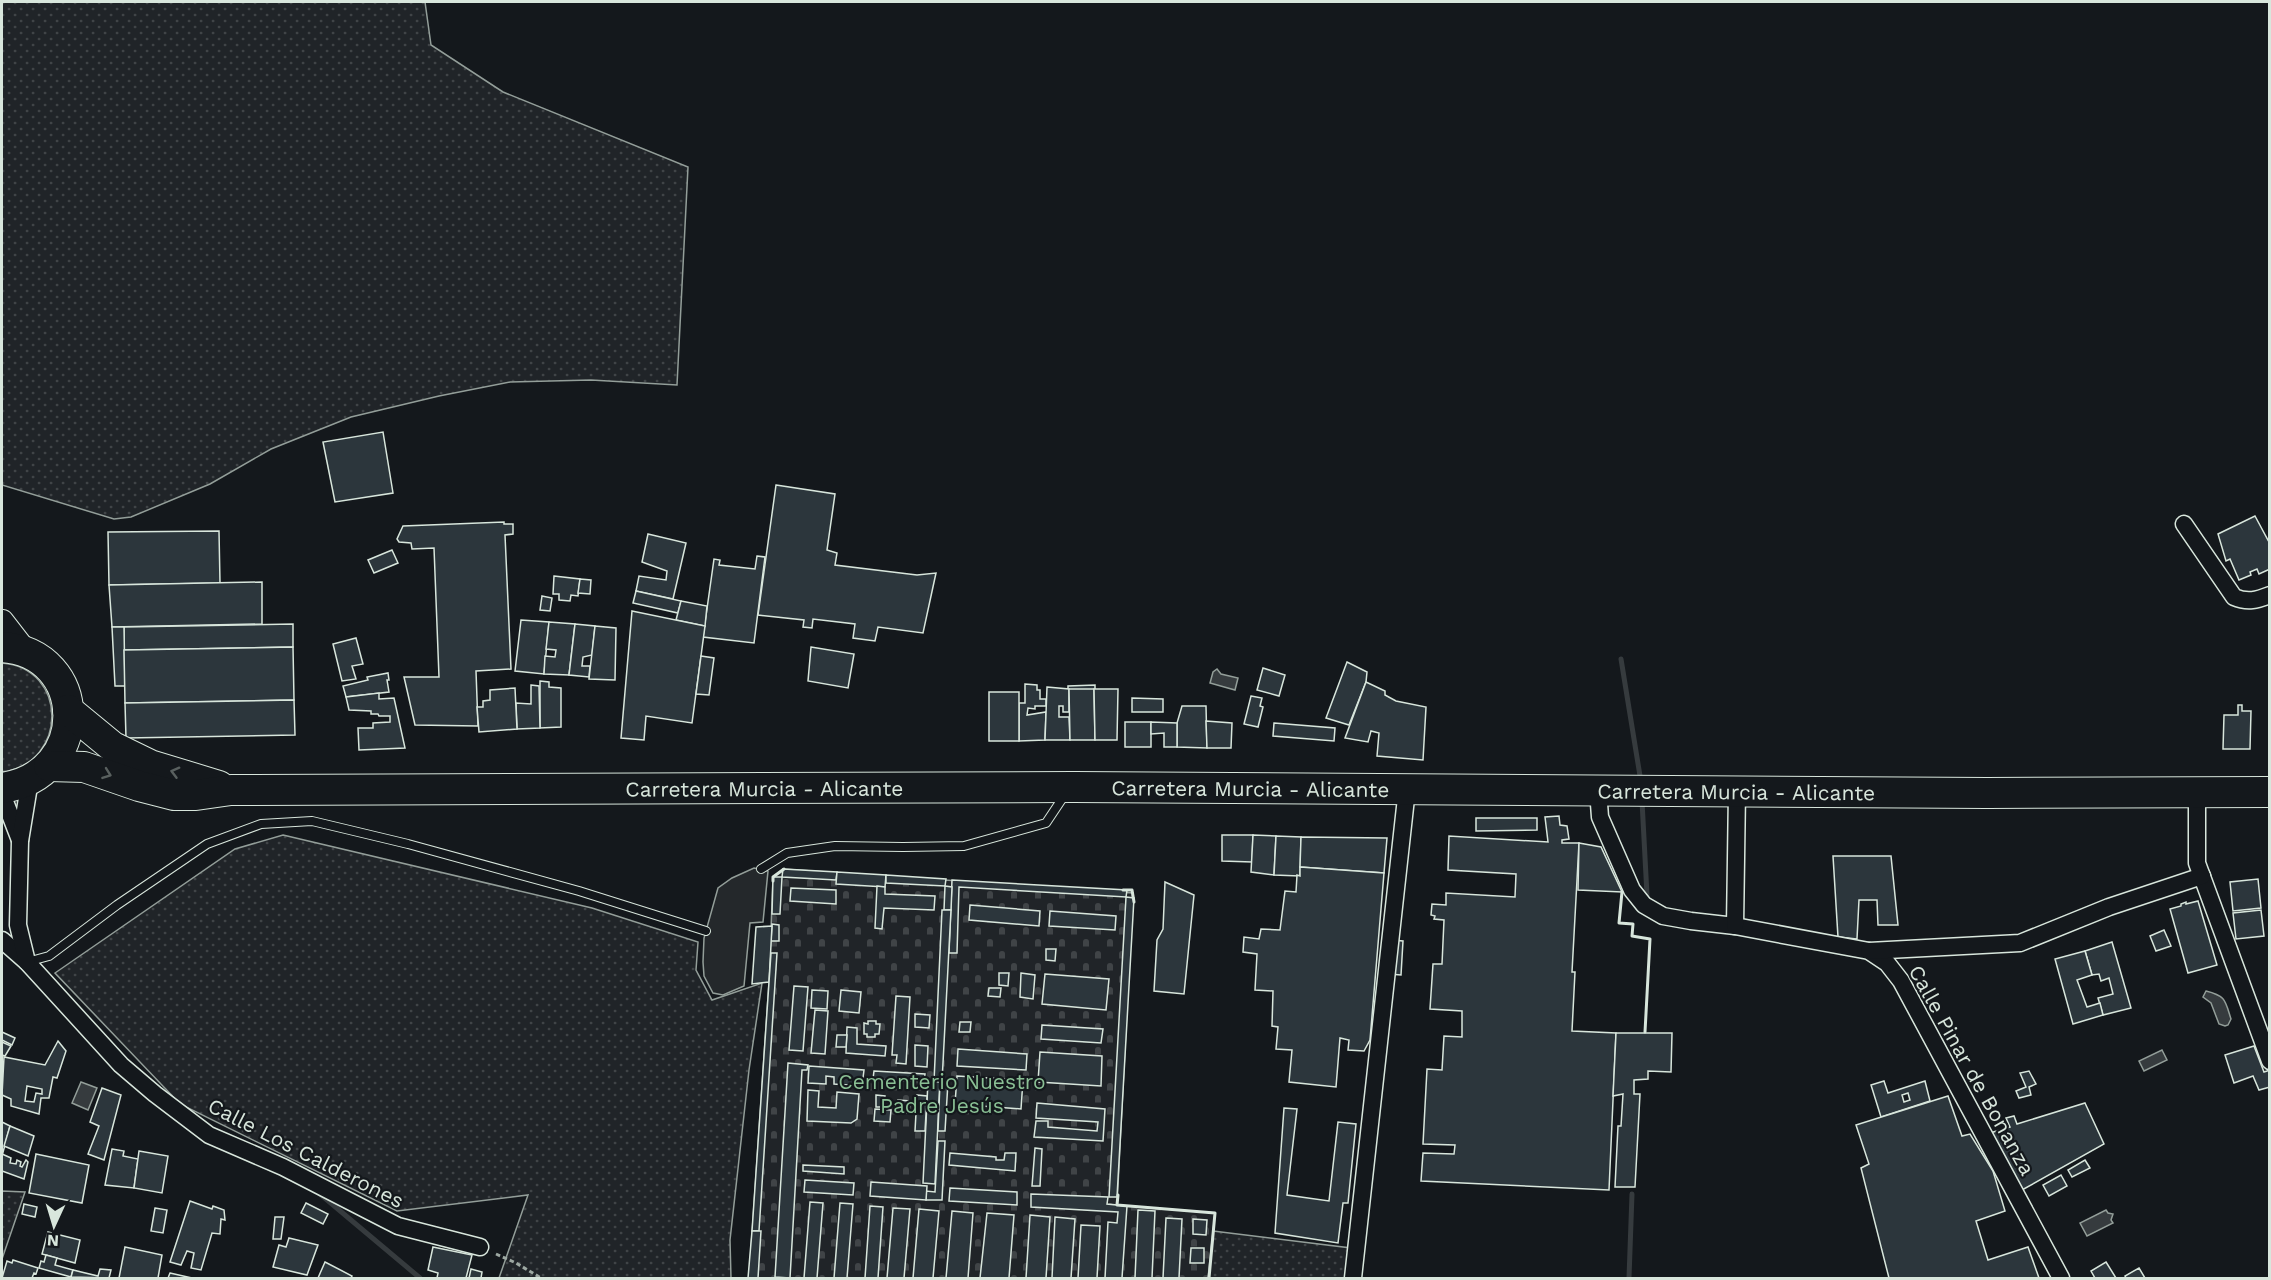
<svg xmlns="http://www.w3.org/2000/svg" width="2271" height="1280" font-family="'Work Sans',sans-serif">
<defs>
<pattern id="grass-dots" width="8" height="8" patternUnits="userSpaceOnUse" patternTransform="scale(1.5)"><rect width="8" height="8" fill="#202428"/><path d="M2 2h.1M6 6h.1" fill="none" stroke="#404447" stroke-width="1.8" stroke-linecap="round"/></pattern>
<pattern id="cemetery-stones" width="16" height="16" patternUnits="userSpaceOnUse" patternTransform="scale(1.5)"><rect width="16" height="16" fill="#202428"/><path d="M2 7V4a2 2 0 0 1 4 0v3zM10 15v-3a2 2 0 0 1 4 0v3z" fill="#404447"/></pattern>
</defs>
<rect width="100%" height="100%" fill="#14181c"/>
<g fill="url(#grass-dots)" stroke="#939e99" stroke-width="1.5">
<path d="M2,2H425L431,45L503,92L688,167L677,385L591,380L510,382L439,396L351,417L271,449L210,484L131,517L114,519L2,485Z"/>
<path d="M2,663C68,668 69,763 2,772Z"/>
<path d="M283,835L592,908L698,942L696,970L712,1000L762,983L749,1070L730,1240L731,1278H499L528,1195L397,1211L180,1104L55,973L235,849Z"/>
<path d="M2,1191L25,1192L2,1259Z"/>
<path d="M1213,1231L1359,1249L1356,1278H1208Z"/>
</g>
<path fill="url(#cemetery-stones)" stroke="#939e99" stroke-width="1.5" d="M783,869L1133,893L1117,1205L1215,1213L1208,1278H749L769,982L773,877Z"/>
<path fill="#24282b" stroke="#939e99" stroke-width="1.5" d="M754,868L768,871L763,922L750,923L744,986L723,995L713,993L704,976L703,962L704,938L718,888L732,878Z"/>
<g fill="#363b3e" stroke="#939e99" stroke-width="1.5">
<path d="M1217,669L1221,674L1238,678L1235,690L1210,683L1213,672Z"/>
<path d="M2206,991C2226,996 2225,1000 2231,1019L2228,1025L2225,1026L2219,1024L2211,1003L2203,997Z"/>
<path d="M2162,1050L2167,1060L2144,1071L2139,1061Z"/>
<path d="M81,1082L97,1088L88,1110L72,1103Z"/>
<path d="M2106,1210L2108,1213L2113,1214L2111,1220L2113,1223L2087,1236L2080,1223Z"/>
</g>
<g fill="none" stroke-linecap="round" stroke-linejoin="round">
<g stroke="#363b3e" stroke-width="5">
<path d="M1621,659L1641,782"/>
<path d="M1642,801L1647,895"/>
<path d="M320,1194L420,1278"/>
<path d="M1629,1278L1632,1194"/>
</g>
</g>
<g fill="#2c363c" stroke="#d8e6dc" stroke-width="1.5" fill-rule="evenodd">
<path d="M383,432L393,493L335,502L323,442Z"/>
<path d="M776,485L835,494L827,550L837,553L835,565L917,575L936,573L923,633L878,627L875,641L853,638L855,624L813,619L812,628L803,627L804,620L758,615Z"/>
<path d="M2255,516L2270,544V569L2259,574L2257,569L2250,572L2251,575L2239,580L2230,559L2226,561L2218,534Z"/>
<path d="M504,522V524H513V534L505,535L511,669L476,671L478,726L415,725L404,677H439L434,548L412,549L411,543L399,542L397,539L403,526Z"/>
<path d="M219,531L220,583L109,585L108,532Z"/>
<path d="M648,534L686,543L673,599L636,591L639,576L666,580L667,571L642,562Z"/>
<path d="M392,550L398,563L374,573L368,560Z"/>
<path d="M757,556L765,557L754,643L703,637L714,559L720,560L719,565L755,569Z"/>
<path d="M554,576L580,579L578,596L571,595L570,601L559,600V594H553Z"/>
<path d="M580,579L591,580L590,594L578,593Z"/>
<path d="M262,582V624L112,627L109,585Z"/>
<path d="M636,591L681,601L678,613L633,603Z"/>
<path d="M542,596L552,598L550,611L540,610Z"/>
<path d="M681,601L707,606L705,626L676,620Z"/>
<path d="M632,611L705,626L692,723L646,716L644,740L621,738Z"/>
<path d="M521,620L549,622L544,674L515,671Z"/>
<path d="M549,622L575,624L569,675L544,674L545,656L555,657L556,650L546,649Z"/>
<path d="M293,624V647L124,650V627Z"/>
<path d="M575,624L595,626L592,655L583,657L582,666H590L589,677L569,675Z"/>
<path d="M595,626L616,628L615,680L589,679Z"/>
<path d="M112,627H124L125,686H115Z"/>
<path d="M356,638L363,664L352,666L356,679L342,681L333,644Z"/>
<path d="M293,647L294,700L125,703L124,650Z"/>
<path d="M811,647L854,654L848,688L808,681Z"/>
<path d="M701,656L714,658L709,695L696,694Z"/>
<path d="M1347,662L1367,672L1366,682L1349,725L1326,718Z"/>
<path d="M1263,668L1285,675L1279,696L1257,690Z"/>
<path d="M388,673L389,680H387L389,692L346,697L343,686L368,680L367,677Z"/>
<path d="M540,681L549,682V687L561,688V727L540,728Z"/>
<path d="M1366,682L1385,691V695L1396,701L1426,707L1423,760L1377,756L1379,733L1371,731L1368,742L1345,738Z"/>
<path d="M1025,684L1037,685V690H1040V699H1046V706H1035V709L1028,708L1027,715L1046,712L1045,740L1019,741V703H1025Z"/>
<path d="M531,685L539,686L540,728L517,729L516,703L531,704Z"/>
<path d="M1095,685V699H1068V686Z"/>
<path d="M1047,687L1069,689V712H1063V706H1059V717H1069L1070,740H1045Z"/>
<path d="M515,688L517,729L479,732L477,707H483V701L490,700V690Z"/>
<path d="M1069,689H1094L1095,740H1070Z"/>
<path d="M1094,689H1118L1117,740H1095Z"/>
<rect x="989" y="692" width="30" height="49"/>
<path d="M379,693V699L394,698L405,748L359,750L358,728H373V723L390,722V716H379L378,714H371V711L349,710L346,697Z"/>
<path d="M1251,696L1262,698L1260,706L1263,707L1258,727L1244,724Z"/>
<path d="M1132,698L1163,699V712H1132Z"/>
<path d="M294,700L295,735L126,738L125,703Z"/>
<path d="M2238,705H2242V711H2251L2250,749H2223L2224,715H2238Z"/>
<path d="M1182,706H1206L1207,748L1177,747V723Z"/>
<path d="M1206,721L1232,723L1231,748H1207Z"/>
<rect x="1125" y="722" width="26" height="25"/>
<path d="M1151,722L1177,723V747H1164V733L1151,734Z"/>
<path d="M1274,723L1335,728L1334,741L1273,736Z"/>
<path d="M1559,816L1560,825L1567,826L1569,839L1562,840V843H1579L1572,972H1575L1572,1031L1616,1033L1609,1190L1421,1181L1423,1153L1454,1154L1455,1145L1423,1144L1427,1069L1442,1070L1444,1036L1462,1037V1011L1430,1009L1433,964H1442L1444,920L1434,919L1435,916L1431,915L1432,904L1446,905V893L1515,897L1516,874L1448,870L1449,836L1548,842L1545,817Z"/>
<path d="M1476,818H1537V830L1476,831Z"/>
<path d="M1222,835H1253L1252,862L1222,861Z"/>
<path d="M1253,835L1276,836L1274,875L1251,872Z"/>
<path d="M1276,836L1301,837L1300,876L1274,875Z"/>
<path d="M1301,837L1387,838L1384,873L1300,867Z"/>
<path d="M1579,843L1601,847L1622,892L1578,890Z"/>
<path d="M1833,856H1891L1898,925H1878L1877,900H1859L1857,939L1838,937Z"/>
<path d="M1300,867L1384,873L1370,1040L1364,1051L1348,1050L1349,1040L1340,1038L1336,1087L1289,1082L1292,1050L1276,1049L1278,1027L1272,1026L1273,991L1255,990L1257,954L1243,952L1244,937L1259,939L1261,929L1280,930L1285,891L1296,892L1297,875L1300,876Z"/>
<path d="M783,869L837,872L836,880L782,877Z"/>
<path d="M837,872L886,875L885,887L836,884Z"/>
<path d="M886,875L946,879L945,886L886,883Z"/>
<path d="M773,877H782L780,914H772Z"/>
<path d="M2258,879L2261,908L2233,911L2230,882Z"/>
<path d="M952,880L1127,890L1126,897L959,887L957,953H949Z"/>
<path d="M1165,882L1194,895L1184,994L1154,991L1157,940L1163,929Z"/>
<path d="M877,886L885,887V894L935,896L934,910L884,908L882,929L875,928Z"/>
<path d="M945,886L952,887L951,910H944Z"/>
<path d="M791,888L836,890V904L790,901Z"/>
<path d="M1126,897L1134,898L1117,1197H1109Z"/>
<path d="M2198,901L2217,965L2188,973L2170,909L2181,906V904L2186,902V904Z"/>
<path d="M970,905L1040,911L1039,926L969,920Z"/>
<path d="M942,910H951L942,1082L934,1081Z"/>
<path d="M2261,910L2264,936L2236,939L2233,913Z"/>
<path d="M1050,911L1116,916L1115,930L1049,926Z"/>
<path d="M772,924L779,925V941H771Z"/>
<path d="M772,926L769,982L752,984L756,927Z"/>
<path d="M2164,930L2171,946L2156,951L2150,936Z"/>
<path d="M1392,940L1403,941L1401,975L1389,974Z"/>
<path d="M2112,942L2131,1008L2103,1015L2098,998L2113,994L2109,978L2101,981L2099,974L2092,975L2085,951Z"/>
<path d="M1046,949H1056L1055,961L1046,960Z"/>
<path d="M2085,951L2092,975L2077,980L2087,1007L2100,1003L2103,1015L2073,1024L2055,959Z"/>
<path d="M771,953H777L759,1231H752Z"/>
<path d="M999,973H1009L1008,986L999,985Z"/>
<path d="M1021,973L1035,975L1033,999L1020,997Z"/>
<path d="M1045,974L1109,979L1106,1010L1042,1004Z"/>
<path d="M794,986L808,987L803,1051L789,1050Z"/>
<path d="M989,988H1001L1000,997L988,996Z"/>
<path d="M812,990L828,991L827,1009L811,1008Z"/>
<path d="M841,990L861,992L859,1013L839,1011Z"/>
<path d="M896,996L910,997L906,1064L896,1063L897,1055H892Z"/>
<path d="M815,1010L828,1011L825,1054L811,1053Z"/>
<path d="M915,1014L930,1015L929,1028L915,1027Z"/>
<path d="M868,1021H876V1024H880L879,1034H875V1037H867V1034H864V1023L868,1024Z"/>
<path d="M960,1022H971L970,1032H959Z"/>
<path d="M1042,1025L1103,1029L1101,1043L1041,1039Z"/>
<path d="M847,1027L857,1028V1044L886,1046L885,1056L846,1053Z"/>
<path d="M2,1032L15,1038L12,1045L2,1040Z"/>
<path d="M1616,1033H1672L1671,1072L1648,1071V1079L1634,1080V1094H1640L1635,1187H1615L1618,1126H1621L1623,1094L1613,1096Z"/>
<path d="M837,1035H847L846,1047H836Z"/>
<path d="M58,1041L66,1051L57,1078L53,1077L49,1098H41L39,1114L11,1106V1099L2,1095L4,1057L45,1065ZM27,1086L42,1089V1094L36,1093L34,1102L25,1101Z"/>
<path d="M2,1042L11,1046L5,1056L2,1055Z"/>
<path d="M915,1045L928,1046L927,1067L915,1066Z"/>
<path d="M2254,1046L2264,1072L2270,1070V1087L2259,1090L2253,1076L2234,1083L2225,1055Z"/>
<path d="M958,1049L1027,1054L1026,1070L957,1066Z"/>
<path d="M1040,1052L1102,1056L1101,1086L1038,1082Z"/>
<path d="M788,1063L808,1065L807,1070H802L790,1278L775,1277Z"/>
<path d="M809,1066L864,1070L862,1086L834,1084V1077L826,1076V1084L808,1083Z"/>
<path d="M874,1071L925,1074L924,1082L873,1079Z"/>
<path d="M2029,1071L2036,1084L2029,1087L2031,1095L2019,1098L2016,1091L2026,1087L2020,1073Z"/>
<path d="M957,1076L1023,1080L1021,1109L955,1104Z"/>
<path d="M928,1081L940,1082L935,1184L923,1183Z"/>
<path d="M1884,1081L1888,1093L1925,1081L1930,1101L1881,1117L1871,1085ZM1908,1093L1910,1100L1904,1102L1902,1095Z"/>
<path d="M940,1082H948L945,1131H938Z"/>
<path d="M102,1088L121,1095L104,1160L88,1154L99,1126L90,1122Z"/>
<path d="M808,1090L819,1091L818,1107L836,1108L837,1092L859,1094L857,1119L851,1123L807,1121Z"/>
<path d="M876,1095L885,1096L884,1107H876Z"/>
<path d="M917,1095L927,1096L925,1131H915Z"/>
<path d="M1948,1096L1962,1136L1970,1134L1993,1171L2005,1211L1976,1221L1988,1260L2028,1247L2039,1278H1889L1861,1168L1869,1164L1856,1125Z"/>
<path d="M898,1100L910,1101L909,1113H897Z"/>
<path d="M1037,1103L1105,1109L1103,1141L1034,1137L1036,1121H1048V1127L1097,1131L1098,1122L1036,1118Z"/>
<path d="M2085,1103L2104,1144L2022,1190L1990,1133L2010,1127L2006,1118L2014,1116L2017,1124Z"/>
<path d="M1284,1108L1297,1109L1287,1195L1329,1201L1338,1122L1356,1124L1348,1203H1343L1338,1243L1275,1233Z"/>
<path d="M875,1109L891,1110L890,1122L874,1121Z"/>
<path d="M2,1122L10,1126L2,1156Z"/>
<path d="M10,1126L34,1136L28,1156L4,1146Z"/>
<path d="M938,1141H945L942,1200H926V1191L935,1192Z"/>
<path d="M1035,1148L1042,1149L1040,1186H1032Z"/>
<path d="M112,1149L124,1151L123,1156L138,1159L134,1188L105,1185Z"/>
<path d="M139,1151L168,1156L162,1193L134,1188Z"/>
<path d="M950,1153L996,1157V1160H1004L1005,1153H1016L1015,1171L949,1165Z"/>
<path d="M2,1154L11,1158L10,1163L16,1164L17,1160L21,1162L20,1166L22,1167L26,1160L28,1162L24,1179L2,1171Z"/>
<path d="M36,1154L89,1165L82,1203L29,1193Z"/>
<path d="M2085,1160L2090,1168L2072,1177L2068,1170Z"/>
<path d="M803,1165L844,1167V1174L803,1171Z"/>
<path d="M2061,1175L2067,1186L2049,1196L2043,1185Z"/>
<path d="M805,1180L854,1183L853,1195L804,1192Z"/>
<path d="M871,1182L927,1186L926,1200L870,1196Z"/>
<path d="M950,1188L1017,1192V1205L949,1201Z"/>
<path d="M1031,1194L1108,1197L1107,1204L1127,1206L1122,1278H1105L1108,1222L1117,1223L1118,1212L1031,1207Z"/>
<path d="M190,1201L212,1209L213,1206L224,1210L225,1220L221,1219L220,1234L212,1233L201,1270L191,1268L194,1253L187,1251L181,1265L170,1262Z"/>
<path d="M810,1202L823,1203L817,1278H804Z"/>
<path d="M306,1203L328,1214L323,1224L301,1213Z"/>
<path d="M840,1203L853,1204L847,1278H834Z"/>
<path d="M24,1204L37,1207L35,1217L22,1214Z"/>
<path d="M870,1206L883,1207L878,1278H865Z"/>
<path d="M155,1208L167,1210L163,1233L151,1231Z"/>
<path d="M893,1208L910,1209L904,1278H887Z"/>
<path d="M919,1209L939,1211L933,1278H913Z"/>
<path d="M1138,1210L1155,1211L1152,1278H1135Z"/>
<path d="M952,1211L973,1213L968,1278H946Z"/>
<path d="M987,1213L1014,1215L1009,1278H980Z"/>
<path d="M1030,1215L1050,1217L1046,1278H1026Z"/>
<path d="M275,1217H284L281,1239H273Z"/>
<path d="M1055,1217L1075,1219L1071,1278H1052Z"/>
<path d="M1166,1218L1182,1219L1179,1278H1163Z"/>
<path d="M1193,1219L1207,1220L1206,1235L1193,1234Z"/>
<path d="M1081,1225L1100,1226L1097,1278H1078Z"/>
<path d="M752,1231H761L758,1278H748Z"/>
<path d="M48,1232L80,1240L75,1263L42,1254Z"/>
<path d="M289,1238L318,1245L307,1275L273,1267L279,1245L286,1247Z"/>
<path d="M125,1247L162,1255L158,1278H119Z"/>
<path d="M433,1247L472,1255L466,1278H437L438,1273L428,1270Z"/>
<path d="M1191,1248H1204V1263H1190Z"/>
<path d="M46,1255L57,1258L55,1265L73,1270L71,1277L39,1268L41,1261L44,1262Z"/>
<path d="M13,1260L38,1268L36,1274L34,1273L32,1278H2L7,1261L12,1263Z"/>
<path d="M325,1262L352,1276L351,1278H318Z"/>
<path d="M2106,1262L2116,1278H2095L2091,1271Z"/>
<path d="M2139,1268L2145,1278H2126L2125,1276Z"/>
<path d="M100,1269L111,1270L109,1278L71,1277L73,1270L98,1276Z"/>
<path d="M471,1269L482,1272L481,1278H469Z"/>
<path d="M170,1273L192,1278H168Z"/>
</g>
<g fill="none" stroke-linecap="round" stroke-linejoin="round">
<g stroke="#d8e6dc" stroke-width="10">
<g id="lane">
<path d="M761,869L787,853L835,846L903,847L964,846L1046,823L1066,793"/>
<path d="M27,962L49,956L117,905L207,844L261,824L312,821L408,844L579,891L706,931"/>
</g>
</g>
<g stroke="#d8e6dc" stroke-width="19">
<g id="street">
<path d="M2184,524L2234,597C2248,603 2257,600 2270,595"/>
<path d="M1598,790L1600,817L1632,890L1644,905L1663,916L1691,921L1735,926L1869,951L1887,963L1901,981L2061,1278"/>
<path d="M2197,791V863L2270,1061"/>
<path d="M2,794L20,840"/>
<path d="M1735,926L1737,791"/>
<path d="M2,940L27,962L121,1065L155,1094L209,1135L283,1167L398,1226L480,1247"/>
<path d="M1869,951L2020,943L2109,907L2202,876"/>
<path d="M27,962L18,925L20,841L30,780"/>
<path d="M1353,1278L1407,789"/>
</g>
</g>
<g stroke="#d8e6dc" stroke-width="26">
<path id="secondary" d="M2,622L26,653"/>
</g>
<g stroke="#d8e6dc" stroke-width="32">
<g id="highway">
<path d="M2,647C89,653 92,775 2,788"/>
<path d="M68,710L113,747L150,765L219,786"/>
<path id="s1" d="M49,766L84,767L139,786L174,795H196L231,790L1074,787L1987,793L2270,792"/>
</g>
</g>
<path stroke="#9da8a2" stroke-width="3" stroke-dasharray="4.5 3" stroke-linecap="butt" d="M496,1254L516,1263L541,1278"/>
<use href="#lane" stroke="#14181c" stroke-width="8"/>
<use href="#street" stroke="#14181c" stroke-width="16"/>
<use href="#secondary" stroke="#14181c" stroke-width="24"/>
<use href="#highway" stroke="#14181c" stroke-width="30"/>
<g stroke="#d8e6dc" stroke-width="3">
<path d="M773,881V877L784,869"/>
<path d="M1123,890H1132L1134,902"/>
<path d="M1622,892L1619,923L1633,924L1632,936L1650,939L1645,1032"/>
<path d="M1118,1195L1117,1205L1215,1213L1209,1278"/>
</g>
</g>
<defs><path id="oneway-chevron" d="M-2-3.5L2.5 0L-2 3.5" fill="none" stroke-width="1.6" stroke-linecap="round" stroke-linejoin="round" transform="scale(1.5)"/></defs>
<g stroke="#59605f">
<use href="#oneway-chevron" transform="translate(175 772) rotate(-165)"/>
<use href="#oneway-chevron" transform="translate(107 774) rotate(20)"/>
</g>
<g text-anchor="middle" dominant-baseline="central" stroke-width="4.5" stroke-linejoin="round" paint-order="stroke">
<g font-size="21" fill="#d8e6dc" stroke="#14181c">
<text stroke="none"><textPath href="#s1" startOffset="720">Carretera Murcia - Alicante</textPath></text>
<text stroke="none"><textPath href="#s1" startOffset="1206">Carretera Murcia - Alicante</textPath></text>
<text stroke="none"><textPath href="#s1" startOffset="1692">Carretera Murcia - Alicante</textPath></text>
<text transform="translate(1972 1070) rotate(61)">Calle Pinar de Bonanza</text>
<text transform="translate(306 1153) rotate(27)">Calle Los Calderones</text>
</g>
<g font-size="21" fill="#8ac095" stroke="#14181c">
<text x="942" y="1081">Cementerio Nuestro<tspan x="942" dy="24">Padre Jesús</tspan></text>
</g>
</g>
<rect width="2271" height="1280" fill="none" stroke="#d8e6dc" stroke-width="6"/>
<g transform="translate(54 1226) rotate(184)" stroke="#14181c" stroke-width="4.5" paint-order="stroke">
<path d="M0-4.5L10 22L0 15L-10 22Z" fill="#d8e6dc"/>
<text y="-9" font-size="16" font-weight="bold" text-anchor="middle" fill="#d8e6dc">N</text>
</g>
</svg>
